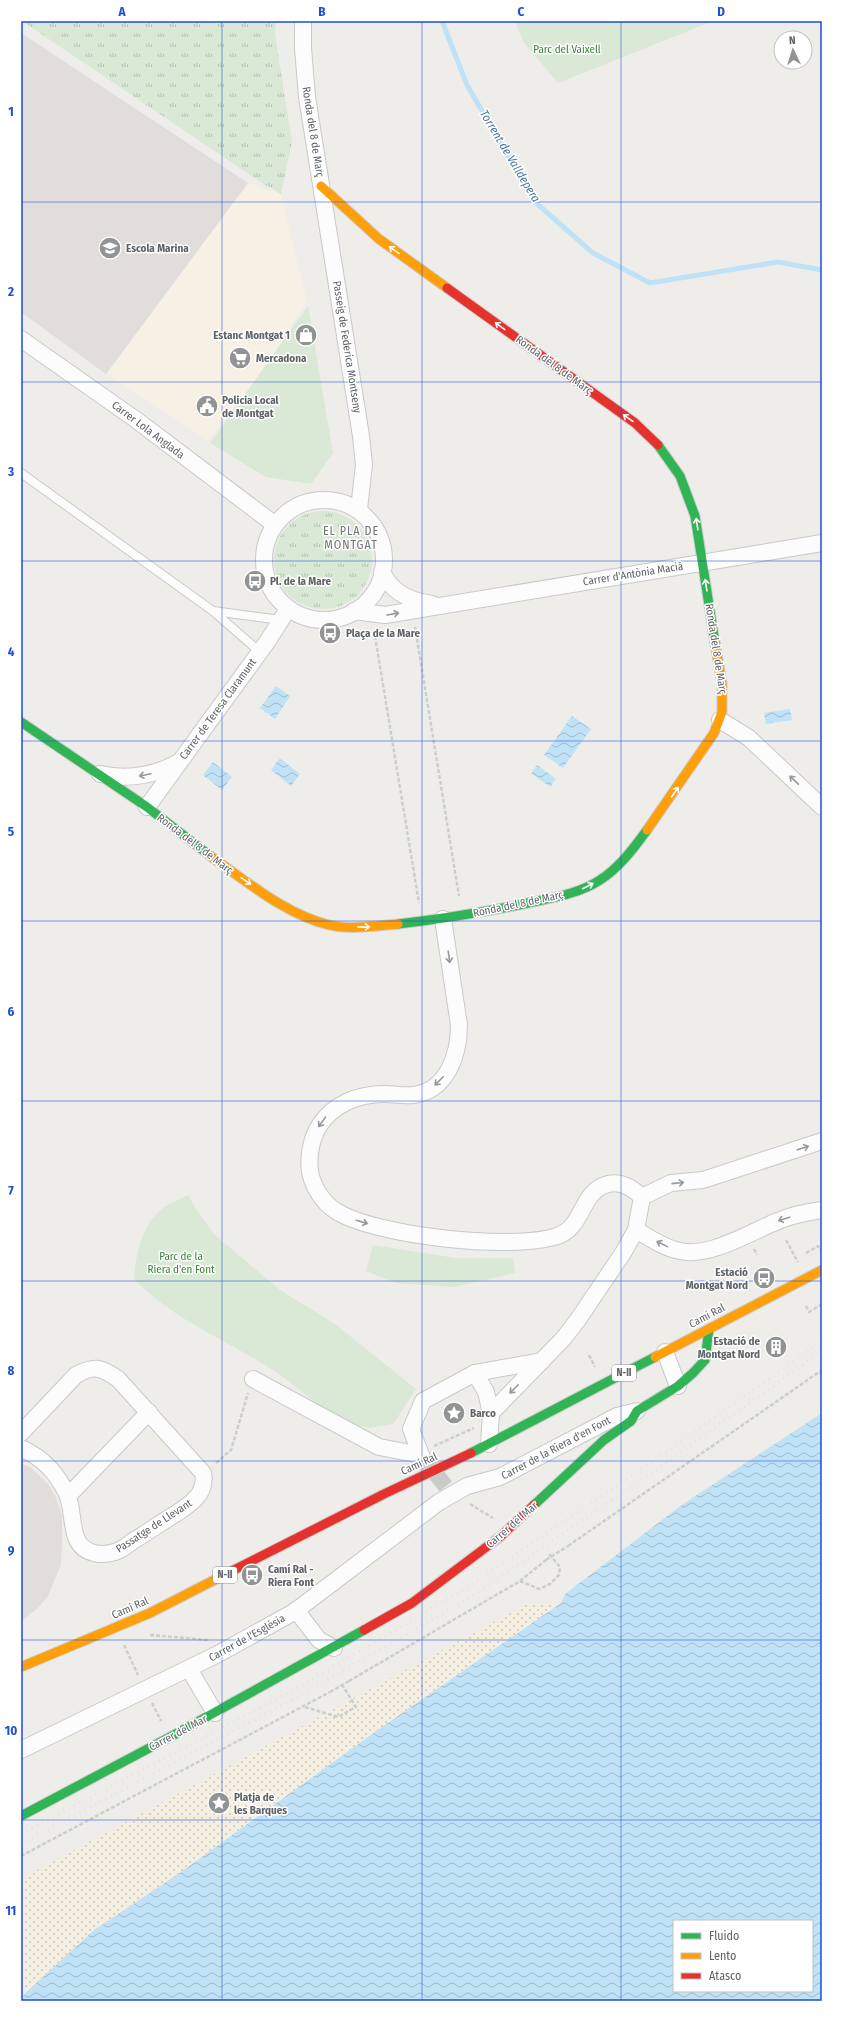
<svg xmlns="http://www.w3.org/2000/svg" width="843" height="2022" font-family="'Fira Sans Condensed',sans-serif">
<defs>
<pattern id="grass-tufts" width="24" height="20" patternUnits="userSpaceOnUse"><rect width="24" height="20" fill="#d9e9d6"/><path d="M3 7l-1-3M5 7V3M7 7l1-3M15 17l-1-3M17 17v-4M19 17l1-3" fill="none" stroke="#b3c0b1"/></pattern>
<pattern id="sand-dots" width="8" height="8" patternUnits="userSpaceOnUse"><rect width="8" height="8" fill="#f4efe1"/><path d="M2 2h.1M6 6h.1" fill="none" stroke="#c9c5ba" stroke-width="1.8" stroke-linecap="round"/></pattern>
<pattern id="water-waves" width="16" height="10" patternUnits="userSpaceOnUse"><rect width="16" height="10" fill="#c0e2f6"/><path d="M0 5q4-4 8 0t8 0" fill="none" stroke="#9fbbcb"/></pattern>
</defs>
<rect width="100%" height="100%" fill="#eeedea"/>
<path fill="#f6f1e4" d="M248,183L281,194L307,300L268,364L208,440L106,374Z"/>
<g fill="#e0ddda">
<path d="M21,33L248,183L106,374L21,312Z"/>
<path d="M21,1464L30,1467L48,1484L56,1498L62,1515V1546L61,1564L48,1596L38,1608L21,1621Z"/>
</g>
<g fill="url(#grass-tufts)">
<path d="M22,21H276L275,34L292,142L281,194L256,179Z"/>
<circle cx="323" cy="560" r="49"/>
</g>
<path fill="url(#sand-dots)" d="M561,1603L372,1734L181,1872L94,1930L21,1997V1879L527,1604Z"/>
<g fill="#d9e9d6">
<path d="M515,21H713L558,83L524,43Z"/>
<path d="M308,306L333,453L311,484L266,477L210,443Z"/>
<path d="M188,1195L196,1209L214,1234L280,1290L335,1324L416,1389L394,1423C380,1428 363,1429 349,1423C321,1411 299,1387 274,1371C227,1340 173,1320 134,1279C136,1254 142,1223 163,1208C171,1203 180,1199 188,1195Z"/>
<path d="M373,1245L456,1258H513L515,1273L454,1287L396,1283L366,1271Z"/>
</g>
<g fill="url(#water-waves)" fill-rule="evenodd">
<path d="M276,686L290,696L275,719L260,708Z"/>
<path d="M790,709L792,720L766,724L764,713Z"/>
<path d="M572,716L591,729L563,768L544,755Z"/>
<path d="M280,758L300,774L291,786L271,770Z"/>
<path d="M213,762L232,777L222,790L203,775Z"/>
<path d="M537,765L556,779L550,787L531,773Z"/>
<path d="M822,1413V2001H21V1997L94,1930L181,1872L372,1734L561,1603L565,1594L683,1504ZM674,1921H812V1991H674Z"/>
</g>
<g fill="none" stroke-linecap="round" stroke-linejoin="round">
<path stroke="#c0e2f6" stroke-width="5" d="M442,21L467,85L535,202L593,253L650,283L778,262L822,270"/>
<path stroke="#cacac9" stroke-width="16" stroke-dasharray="16 8" stroke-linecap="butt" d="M421,1455L447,1488"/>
<g stroke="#c8c9c9" stroke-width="10">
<g id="lane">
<path d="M21,473L213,611L260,652"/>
<path d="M213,611L281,620"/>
</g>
</g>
<g stroke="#c8c9c9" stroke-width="18">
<g id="street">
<path d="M303,21V48L307,97L361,436L364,465L359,509"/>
<path d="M21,339L135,419L274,524"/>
<circle cx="324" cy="560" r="60"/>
<path d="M382,572C392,593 410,601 432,604"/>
<path d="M354,611L385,615L822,543"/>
<path d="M720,720L749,738L822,807"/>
<path d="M100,774C128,780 154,776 179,762"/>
<path d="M147,807L267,642L288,609"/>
<path d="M443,919L459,1025C459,1055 447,1091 413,1095C403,1096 394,1094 384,1094C358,1094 333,1104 319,1126C311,1139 308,1157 310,1172C313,1187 323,1203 336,1211C375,1236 513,1251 557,1236C584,1228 580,1191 608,1184C622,1181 632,1188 642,1197"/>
<path d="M642,1197L671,1183L703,1180L822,1141"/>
<path d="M636,1230C650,1238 664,1248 680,1251C710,1258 750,1232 778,1221C792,1215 807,1212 822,1210"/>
<path d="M665,1352L678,1386"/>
<path d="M475,1373L486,1392L491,1413"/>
<path d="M253,1379L379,1447L421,1455"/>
<path d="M21,1433L76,1375C94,1365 101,1367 118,1379L203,1473C207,1493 192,1503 177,1513C162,1522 148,1532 133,1541C128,1545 121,1550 115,1552C108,1554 101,1555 94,1553C67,1547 76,1514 67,1494C56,1472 43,1458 21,1448"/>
<path d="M489,1444L491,1413L563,1339L577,1321L623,1253L636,1230L642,1197"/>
<path d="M421,1455L411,1429L423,1401L475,1373L542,1361"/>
<path d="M68,1496L149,1412"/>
<path d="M296,1610L319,1640L334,1648"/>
<path d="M189,1669L215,1713"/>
<path d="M21,1750L218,1654L294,1612L439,1502L467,1486L500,1477L617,1416L637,1411"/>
</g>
</g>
<g stroke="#cbcbcb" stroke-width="11">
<g id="fast">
<path d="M658,445L680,476L695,516L715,643"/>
<path d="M21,722L147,807L213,858"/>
<path d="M398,924C442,919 485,912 528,903C551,898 579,894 600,880C619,868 634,848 647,830"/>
<path d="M471,1453L655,1357"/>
<path d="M534,1505L604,1440L631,1421L637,1411L678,1386L693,1373L705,1360L709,1329"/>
<path d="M21,1816L172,1736L364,1630"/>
</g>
</g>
<g stroke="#cbcbcb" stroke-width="11">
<g id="slow">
<path d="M321,186L379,239L447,288"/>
<path d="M647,830L714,733L722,712V684L715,643"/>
<path d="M213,858C249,883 285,914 329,925C351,930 376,926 398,924"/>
<path d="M655,1357L822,1270"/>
<path d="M21,1667L150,1613L226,1574"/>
</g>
</g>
<g stroke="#cbcbcb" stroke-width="11">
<g id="jam">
<path d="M447,288L635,423L658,445"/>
<path d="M226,1574L384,1494L471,1453"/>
<path d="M364,1630L412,1603L501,1536L534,1505"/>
</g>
</g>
<g stroke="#cacfcc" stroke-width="2.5" stroke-dasharray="4 2" stroke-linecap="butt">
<path d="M415,627L459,896"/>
<path d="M374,630L419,903"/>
<path d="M786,1240L798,1262"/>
<path d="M754,1249L757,1255"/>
<path d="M806,1253L818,1246L822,1252"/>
<path d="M806,1306L809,1312L822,1304"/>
<path d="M589,1355L595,1367"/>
<path d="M820,1372L822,1375"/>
<path d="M434,1446L474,1428"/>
<path d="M216,1463L231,1450L248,1393"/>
<path d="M470,1504L493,1518"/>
<path d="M568,1546L822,1370"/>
<path d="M520,1581L539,1589L550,1584L559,1575L560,1567L549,1554"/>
<path d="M150,1635L208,1640"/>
<path d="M124,1645L138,1675"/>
<path d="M349,1681L520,1581L546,1560"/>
<path d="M152,1703L161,1721"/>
<path d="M305,1707L338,1717L356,1707L341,1683"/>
<path d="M21,1856L330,1692"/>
</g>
<use href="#lane" stroke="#fcfcfc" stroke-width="8"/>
<use href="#street" stroke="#fcfcfc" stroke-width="16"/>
<use href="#fast" stroke="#30b455" stroke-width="9"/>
<use href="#slow" stroke="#ff9f0a" stroke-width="9"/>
<use href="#jam" stroke="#e5322d" stroke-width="9"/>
<g stroke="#e3e4e3" stroke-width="3" stroke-dasharray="1 5" stroke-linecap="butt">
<path d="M21,1834L286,1694L460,1592L663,1454L822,1341"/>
<path d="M21,1844L286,1703L465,1601L667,1462L822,1351"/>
</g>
<g stroke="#cacfcc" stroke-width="2.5" stroke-dasharray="4 2" stroke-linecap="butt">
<path d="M546,1560L568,1546"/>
<path d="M330,1692L349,1681"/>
</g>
</g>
<defs><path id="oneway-shaft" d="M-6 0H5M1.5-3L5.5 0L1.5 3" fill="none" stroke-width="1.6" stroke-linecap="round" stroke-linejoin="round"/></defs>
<g stroke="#fff">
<use href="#oneway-shaft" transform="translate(394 250) rotate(-145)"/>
<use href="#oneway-shaft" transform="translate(500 326) rotate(-144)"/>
<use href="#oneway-shaft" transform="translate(628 418) rotate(-145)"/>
<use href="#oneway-shaft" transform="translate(697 524) rotate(-99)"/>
<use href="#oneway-shaft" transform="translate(706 585) rotate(-99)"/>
<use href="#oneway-shaft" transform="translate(675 792) rotate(-56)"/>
<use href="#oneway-shaft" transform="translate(246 881) rotate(34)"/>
<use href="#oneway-shaft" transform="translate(588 886) rotate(-27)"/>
<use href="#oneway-shaft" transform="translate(364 927) rotate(-1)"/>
</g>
<g stroke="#96999b">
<use href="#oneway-shaft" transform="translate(393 614) rotate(-10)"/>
<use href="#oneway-shaft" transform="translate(145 775) rotate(168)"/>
<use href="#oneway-shaft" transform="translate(794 780) rotate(-137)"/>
<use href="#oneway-shaft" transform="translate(449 957) rotate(82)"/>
<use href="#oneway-shaft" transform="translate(439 1081) rotate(135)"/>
<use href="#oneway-shaft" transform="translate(322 1122) rotate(126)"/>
<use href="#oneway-shaft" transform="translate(803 1148) rotate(-18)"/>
<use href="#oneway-shaft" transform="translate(678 1183) rotate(-6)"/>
<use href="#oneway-shaft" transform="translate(784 1219) rotate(163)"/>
<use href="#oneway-shaft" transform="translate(362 1222) rotate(16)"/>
<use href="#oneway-shaft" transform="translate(662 1244) rotate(-154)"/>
<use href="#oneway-shaft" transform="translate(514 1389) rotate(135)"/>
</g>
<path fill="none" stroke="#1d4ed8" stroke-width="1" stroke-opacity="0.55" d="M222,21V2001M422,21V2001M621,21V2001M21,202H822M21,382H822M21,561H822M21,741H822M21,921H822M21,1101H822M21,1281H822M21,1461H822M21,1640H822M21,1820H822"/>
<defs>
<g id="school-disc" transform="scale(1.15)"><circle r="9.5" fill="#919395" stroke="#fff"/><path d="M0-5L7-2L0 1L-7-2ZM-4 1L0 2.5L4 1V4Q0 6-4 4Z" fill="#fff"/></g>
<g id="shop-disc" transform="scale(1.15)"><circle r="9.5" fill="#919395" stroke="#fff"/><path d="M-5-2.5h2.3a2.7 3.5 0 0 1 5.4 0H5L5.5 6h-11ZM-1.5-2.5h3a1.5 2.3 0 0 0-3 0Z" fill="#fff"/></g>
<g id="supermarket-disc" transform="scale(1.15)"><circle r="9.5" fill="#919395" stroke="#fff"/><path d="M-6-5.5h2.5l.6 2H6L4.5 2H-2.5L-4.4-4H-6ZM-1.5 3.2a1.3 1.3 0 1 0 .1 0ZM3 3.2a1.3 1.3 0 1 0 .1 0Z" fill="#fff"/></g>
<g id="civic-disc" transform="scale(1.15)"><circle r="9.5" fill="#919395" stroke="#fff"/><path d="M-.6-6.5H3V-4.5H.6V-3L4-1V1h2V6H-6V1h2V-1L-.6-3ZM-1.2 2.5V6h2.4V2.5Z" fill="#fff"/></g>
<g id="bus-disc" transform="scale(1.15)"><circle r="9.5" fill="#919395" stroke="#fff"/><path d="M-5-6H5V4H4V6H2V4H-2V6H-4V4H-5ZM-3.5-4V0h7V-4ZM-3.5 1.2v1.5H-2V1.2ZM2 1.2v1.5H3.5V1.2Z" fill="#fff"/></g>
<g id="building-disc" transform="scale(1.15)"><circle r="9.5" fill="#919395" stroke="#fff"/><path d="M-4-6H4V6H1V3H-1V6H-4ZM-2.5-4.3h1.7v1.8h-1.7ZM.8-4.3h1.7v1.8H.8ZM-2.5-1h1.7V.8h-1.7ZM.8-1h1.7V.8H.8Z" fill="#fff"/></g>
<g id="sight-disc" transform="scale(1.15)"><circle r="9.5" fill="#919395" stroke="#fff"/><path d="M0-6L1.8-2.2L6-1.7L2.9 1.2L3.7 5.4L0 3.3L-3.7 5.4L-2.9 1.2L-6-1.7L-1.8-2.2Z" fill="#fff"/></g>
</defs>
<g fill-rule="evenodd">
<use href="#school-disc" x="110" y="248"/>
<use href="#shop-disc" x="306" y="335"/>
<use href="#supermarket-disc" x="240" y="358"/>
<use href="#civic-disc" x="207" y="406"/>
<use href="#bus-disc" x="255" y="581"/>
<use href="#bus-disc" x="330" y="633"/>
<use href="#bus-disc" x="764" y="1278"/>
<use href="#building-disc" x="776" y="1347"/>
<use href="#sight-disc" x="454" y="1413"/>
<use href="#bus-disc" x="252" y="1575"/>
<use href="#sight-disc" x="219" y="1803"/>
</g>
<g text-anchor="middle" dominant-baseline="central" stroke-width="3" stroke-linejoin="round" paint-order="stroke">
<g fill="#fff" stroke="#8f9295" stroke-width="1">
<rect x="612" y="1365" width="24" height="16" rx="3"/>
<rect x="213" y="1567" width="24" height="16" rx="3"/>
</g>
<g font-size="10" font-weight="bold" fill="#5f6367">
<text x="624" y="1373">N-II</text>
<text x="225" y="1575">N-II</text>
</g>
<g font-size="11" fill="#3b833a" stroke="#fff">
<text x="567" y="49">Parc del Vaixell</text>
<text x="181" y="1256">Parc de la<tspan x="181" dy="13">Riera d'en Font</tspan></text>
</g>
<g font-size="11" fill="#5f6367" stroke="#fff">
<text transform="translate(313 132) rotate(81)">Ronda del 8 de Març</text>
<text transform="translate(347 347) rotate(81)">Passeig de Federica Montseny</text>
<text transform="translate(554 365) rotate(36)">Ronda del 8 de Març</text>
<text transform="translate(148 430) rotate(37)">Carrer Lola Anglada</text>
<text transform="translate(633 574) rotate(-9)">Carrer d'Antònia Macià</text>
<text transform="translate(716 649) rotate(81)">Ronda del 8 de Març</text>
<text transform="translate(218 709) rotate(-54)">Carrer de Teresa Claramunt</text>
<text transform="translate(195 844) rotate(37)">Ronda del 8 de Març</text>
<text transform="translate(518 904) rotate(-12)">Ronda del 8 de Març</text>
<text transform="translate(707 1316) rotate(-28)">Camí Ral</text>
<text transform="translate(556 1448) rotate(-28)">Carrer de la Riera d'en Font</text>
<text transform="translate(419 1464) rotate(-25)">Camí Ral</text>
<text transform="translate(512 1525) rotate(-41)">Carrer del Mar</text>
<text transform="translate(154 1526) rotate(-33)">Passatge de Llevant</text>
<text transform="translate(130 1608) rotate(-24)">Camí Ral</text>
<text transform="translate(247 1638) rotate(-29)">Carrer de l'Església</text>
<text transform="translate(178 1733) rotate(-28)">Carrer del Mar</text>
</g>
<g font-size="11" font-weight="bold" fill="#5f6367" stroke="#fff" text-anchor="start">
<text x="126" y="248">Escola Marina</text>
<text x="290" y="335" text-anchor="end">Estanc Montgat 1</text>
<text x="256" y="358">Mercadona</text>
<text x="222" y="400">Policia Local<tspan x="222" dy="13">de Montgat</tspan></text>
<text x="270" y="581">Pl. de la Mare</text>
<text x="346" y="633">Plaça de la Mare</text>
<text x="748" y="1272" text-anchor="end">Estació<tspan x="748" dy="13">Montgat Nord</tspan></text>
<text x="760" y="1341" text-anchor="end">Estació de<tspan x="760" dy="13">Montgat Nord</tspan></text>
<text x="470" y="1413">Barco</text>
<text x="268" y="1569">Camí Ral -<tspan x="268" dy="13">Riera Font</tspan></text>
<text x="234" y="1797">Platja de<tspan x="234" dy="13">les Barques</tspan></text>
</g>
<g font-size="12" font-style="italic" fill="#467aa4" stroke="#fff">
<text transform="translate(510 156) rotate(59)">Torrent de Valldepera</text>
</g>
<g font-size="12" letter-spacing="1" fill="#707579" stroke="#fff">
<text x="351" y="531">EL PLA DE<tspan x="351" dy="14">MONTGAT</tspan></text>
</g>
</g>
<rect width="843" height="2022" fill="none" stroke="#ffffff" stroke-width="44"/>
<rect x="673" y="1920" width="140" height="72" fill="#ffffff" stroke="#bfc1c2"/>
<rect x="681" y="1933" width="20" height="6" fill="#30b455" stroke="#bfc1c2"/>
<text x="709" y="1940" font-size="12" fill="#5f6367">Fluido</text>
<rect x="681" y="1953" width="20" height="6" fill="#ff9f0a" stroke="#bfc1c2"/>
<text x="709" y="1960" font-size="12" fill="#5f6367">Lento</text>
<rect x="681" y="1973" width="20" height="6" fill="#e5322d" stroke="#bfc1c2"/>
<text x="709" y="1980" font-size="12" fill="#5f6367">Atasco</text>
<g transform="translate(793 50) rotate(356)"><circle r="19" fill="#ffffff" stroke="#bfc1c2"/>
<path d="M0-3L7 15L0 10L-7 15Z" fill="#919395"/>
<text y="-6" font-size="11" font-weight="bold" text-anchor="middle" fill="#5f6367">N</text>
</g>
<rect x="22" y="22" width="799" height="1978" fill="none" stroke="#1d4ed8" stroke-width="1.5"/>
<g font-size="13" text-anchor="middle" font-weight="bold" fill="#1d4ed8">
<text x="122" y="16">A</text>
<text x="322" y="16">B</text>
<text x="521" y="16">C</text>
<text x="721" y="16">D</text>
<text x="11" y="116">1</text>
<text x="11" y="296">2</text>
<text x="11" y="476">3</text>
<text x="11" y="656">4</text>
<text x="11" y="836">5</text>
<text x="11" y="1016">6</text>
<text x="11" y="1195">7</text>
<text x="11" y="1375">8</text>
<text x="11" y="1555">9</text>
<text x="11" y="1735">10</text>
<text x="11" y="1915">11</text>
</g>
</svg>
